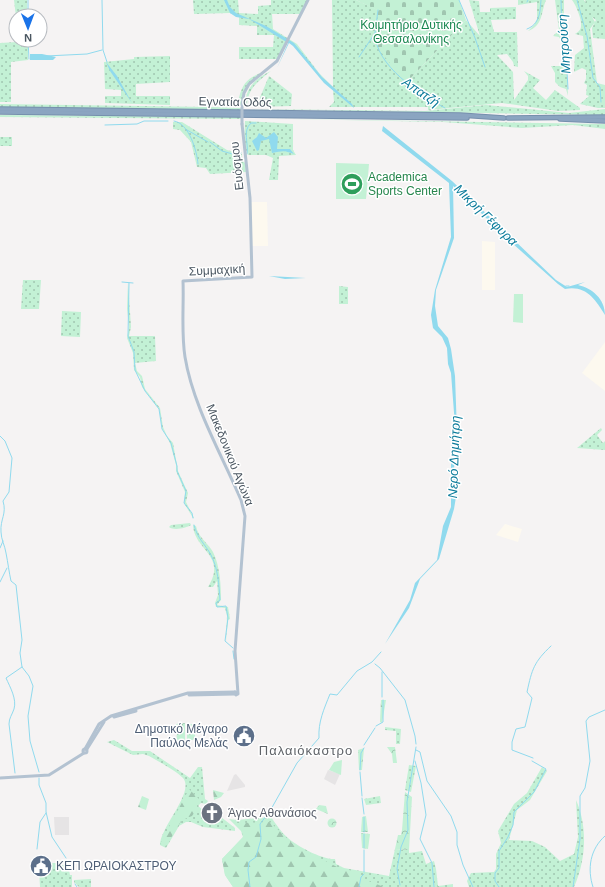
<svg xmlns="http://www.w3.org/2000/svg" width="605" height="887" font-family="Helvetica,sans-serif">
<defs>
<pattern id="grass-dots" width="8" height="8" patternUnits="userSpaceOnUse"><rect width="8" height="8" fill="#c3f1d5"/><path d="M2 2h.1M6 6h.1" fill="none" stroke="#a0c6b0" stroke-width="1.8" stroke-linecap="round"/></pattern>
<pattern id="forest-firs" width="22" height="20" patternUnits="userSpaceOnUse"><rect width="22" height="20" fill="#c3f1d5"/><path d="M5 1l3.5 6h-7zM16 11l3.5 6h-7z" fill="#a0c6b0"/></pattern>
<pattern id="cemetery-stones" width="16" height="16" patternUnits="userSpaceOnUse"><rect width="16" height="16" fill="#c3f1d5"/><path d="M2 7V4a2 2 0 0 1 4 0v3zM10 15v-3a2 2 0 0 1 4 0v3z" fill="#a0c6b0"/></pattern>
<pattern id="park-crowns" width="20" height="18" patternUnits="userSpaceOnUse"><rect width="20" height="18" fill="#c3f1d5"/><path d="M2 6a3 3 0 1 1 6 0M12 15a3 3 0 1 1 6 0" fill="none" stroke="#a0c6b0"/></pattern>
</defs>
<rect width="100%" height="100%" fill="#f5f3f3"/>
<g fill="#fdf9ef">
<path d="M251,202H267L268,246H252Z"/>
<path d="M482,241L495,242V290H482Z"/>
<path d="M605,342V391L582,373Z"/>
<path d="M505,524L522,529L518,542L496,535Z"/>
</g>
<g fill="#e6e4e5">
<path d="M328,770L340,774L335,785L324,779Z"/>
<path d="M236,774L245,785V787L227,791L234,775Z"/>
<path d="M54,817H69V835H55Z"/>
</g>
<g fill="url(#grass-dots)">
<path d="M14,0H27V16H16V32L13,31L16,17Z"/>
<path d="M193,0H238L239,13L258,14V6L271,5V0H308L301,14H272L273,29L297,44L319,73L333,87L332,0H356L378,10L407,82L466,20L480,36L469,0L479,1L480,12H490V8L516,7V19L491,20L494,32H517L518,67L514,66L513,62L507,54L497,55L513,72L514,100L528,80V76L524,71L540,80L533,88L546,100L555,90L580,108V110L558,111L502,103L428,110V107H329L334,102L333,90L296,47L287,41L277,59H239V47H273L274,35H257V26L239,25V17L230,13L194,14Z"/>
<path d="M518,0H546C541,12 543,26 528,31L534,25L537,19V2L518,5Z"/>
<path d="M555,0H564V44L566,52L568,96L566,89L560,87L555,82V73L551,66H565V54L560,39L559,37L553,36L559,30Z"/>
<path d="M572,0H584L586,3L585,0H605V39L593,38L592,28L596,20L592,17L595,22L590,29L597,83L605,85V108H598L580,104L589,96L586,95L587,85L584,83L586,79V70L582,68L574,72L575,55L584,48L583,36L575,34C578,32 581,30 581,26C582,20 576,5 572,0Z"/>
<path d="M17,40H28V60L11,62V102H0V43L17,42Z"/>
<path d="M170,56V82L136,84V96H170V105L105,103V96H121V90L105,89L104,62L134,59V57Z"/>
<path d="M271,71C258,81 247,89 247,107H245C245,89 254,79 271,71Z"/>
<path d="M264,72C248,83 243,86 241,106L237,107C241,87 244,78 264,72Z"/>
<path d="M269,76L292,94L291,106L256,107Z"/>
<path d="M0,104L211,107L241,108V110L0,107Z"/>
<path d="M486,105L569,113L605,109V115L245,109L425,111Z"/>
<path d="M0,115L240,117L241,119L0,117Z"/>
<path d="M244,118L605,124V129L573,125L522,128L443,122Z"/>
<path d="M245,121L293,124V150L296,155L279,156L278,180H269L273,158L266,155H248L244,145Z"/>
<path d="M173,122H182L227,150L242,154V160L245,163L246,172L210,174L206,168L197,167L191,142L180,130L173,129Z"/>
<rect x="0" y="137" width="12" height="9"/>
<path d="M23,280H41L39,309H21Z"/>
<path d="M128,282L131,327L129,336H155L156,361L135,363L137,371L142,376L145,389L160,408L163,427L167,436L173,443L178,471L188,493L186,502L194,518H193L184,503L185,492L176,471V465L170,443L162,428L159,409L142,387L140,377L134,370L133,353L127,338L129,327L127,309Z"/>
<path d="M339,286L348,287V304H339Z"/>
<path d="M62,311L81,312L80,337L61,336Z"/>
<path d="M601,428L602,430L597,435L603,443L605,441V450L577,448Z"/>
<path d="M190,523L191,525C186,528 174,531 169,527L171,525Z"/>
<path d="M193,525L196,526C198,537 208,543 213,552C220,566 221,585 221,600L217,605L228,607L230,619L228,620L226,642L227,616L225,608L216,607L215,603L218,595L217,581L213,587H208C228,556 194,550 193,525Z"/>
<rect x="187" y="724" width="8" height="16"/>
<path d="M385,727L401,729L400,744H396V731L385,730Z"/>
<path d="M114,740L132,751H150L190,778L198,767H202L205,799L208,801L206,804L201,803L198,806L203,810V818L213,822L216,818L219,820L221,817L235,828V831L203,827L191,822H186L179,826L166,848L160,845C160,827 195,792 183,778C175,770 159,762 149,756L143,754L133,755L107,742Z"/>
<path d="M409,765L416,766L411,792L405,790Z"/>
<path d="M542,767L547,771L530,800L517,810L509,840L532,841L545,847L560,861L574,854L578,837L576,800C588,827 586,860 574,887H469L467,881L471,873L494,872L496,869V854L501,843L498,831L514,804L527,793Z"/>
<path d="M380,796L381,803L366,805L364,799Z"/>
<path d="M271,817C276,824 281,832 287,837C296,846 323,860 335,859L336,864L344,868L389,876L395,849L409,850V853L422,851L426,864L434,861L436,869L438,886L453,884V887H233L225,875L222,859L243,837L241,831L229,819L237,820Z"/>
<path d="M43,863H57L61,865H68L70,875H72V887H40L39,868H43Z"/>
<path d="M91,879V887H79L74,882V880Z"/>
</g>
<g fill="url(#forest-firs)">
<path d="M381,700H386L382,723L380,722Z"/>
<path d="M189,789L199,799L194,807L197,809L192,816L182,820L166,846L160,844Z"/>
<path d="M213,790L224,793L221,797L214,800Z"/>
<path d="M142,796L149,799L146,810L138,807Z"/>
<path d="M270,822L293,844L337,867L357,872L363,879L384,887H233L225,875L222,859L243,837L240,823Z"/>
</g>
<path fill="url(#cemetery-stones)" d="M356,0H459L466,20L406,83L377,47L379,35L377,10Z"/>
<g fill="url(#park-crowns)">
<path d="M185,723V741L177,742L176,724Z"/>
<path d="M387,747H395L397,763H393L392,754Z"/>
<path d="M364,748L362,770H359L358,750Z"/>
<path d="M405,792L412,797L409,850L395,849L398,835H401L402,830Z"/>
<path d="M319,805L326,806L328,814L316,809Z"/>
<path d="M366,816L368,832H361L362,817Z"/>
<circle cx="332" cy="823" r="4.5"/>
<path d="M361,833L370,834L368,849L362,848Z"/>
</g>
<g fill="#c3f1d5">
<path d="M336,163L369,164L366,199H336Z"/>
<path d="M514,294H523V323L513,322Z"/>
<path d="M342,760L341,775L329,770L334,762Z"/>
</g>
<g fill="#90daee">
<path d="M224,0H227L230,7L236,13L266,26L294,43L322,77L352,104L354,108L324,83L293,46L289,43L277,68L288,43L249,19L236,17L230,13Z"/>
<path d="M30,54H42L56,57L53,60H30Z"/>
<path d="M106,62L117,76L132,103L110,71Z"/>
<path d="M383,126L452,181L556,280L567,287L585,282L578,285C592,288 605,299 605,315C595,299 586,285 565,289L558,284L512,243L453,186L454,238L436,290L435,306L438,326L448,338L451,349L455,376L457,432L455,443L454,472L457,491L454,509L439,559L420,579L409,608L385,644L410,600L415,583L437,560L443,526L451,507V440L455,426L451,373L448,364L447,348L442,337L433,328L431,315L435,290L451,237L449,183L382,131Z"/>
<path d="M274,132L278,137L277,149H290L294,154C283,150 283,151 272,153L269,139L261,141L259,150L257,151L252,141L257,137L259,133L266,138Z"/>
<path d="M269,276L306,278L285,279Z"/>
</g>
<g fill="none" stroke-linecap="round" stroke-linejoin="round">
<g stroke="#90daee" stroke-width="1">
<path d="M28,0V16"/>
<path d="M102,0L103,50L107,62"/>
<path d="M459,0L475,38L485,67"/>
<path d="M561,0L562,36L566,54L568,89"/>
<path d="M577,0L587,36L593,78L600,87L601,102"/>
<path d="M527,2L528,0"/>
<path d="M527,29C540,24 540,12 541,0"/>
<path d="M375,33C375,66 420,94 445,108"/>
<path d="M28,40L29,59"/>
<path d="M46,56L87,54L102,50"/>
<path d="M359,57L375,33L378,10"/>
<path d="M174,121C189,123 197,151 198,164"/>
<path d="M105,125L137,124L144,121H168"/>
<path d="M187,130L208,142"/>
<path d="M210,142L222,151L236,155L241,153"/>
<path d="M247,154C249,143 242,131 251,123H256"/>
<path d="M122,282L133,283"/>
<path d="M129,283L128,336L134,352L135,370L145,391L159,409L162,429L171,443L177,466V471L186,491L184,503L192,513L193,518"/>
<path d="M566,286H569"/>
<path d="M0,436L5,441L12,458L9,492L3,501C7,514 0,519 1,532C1,539 5,546 6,553C8,563 9,572 11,581L16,585L22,640L20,653L22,667L29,676L33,686L28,716L30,741L39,772"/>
<path d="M194,525C197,538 205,544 211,555C218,568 219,585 220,600L216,603L217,607L226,606L228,618L225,641L233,648"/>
<path d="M0,548L3,541"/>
<path d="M0,582L7,568"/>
<path d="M233,651L234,659"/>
<path d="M375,664L380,668L405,700L415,736L416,744"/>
<path d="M382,697V672"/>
<path d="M376,726L383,722V700"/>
<path d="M364,745L375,728"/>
<path d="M416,750L420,752L427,781L451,816L457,832V845L463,865L473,887"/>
<path d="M533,758L512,750V742L516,729L525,727L532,698L527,692C532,669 534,662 551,646"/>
<path d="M415,761L421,783L426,815L420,839L432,863L434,887"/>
<path d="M360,770L361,753L364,748"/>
<path d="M360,772L362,796"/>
<path d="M15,773L9,724C9,718 12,715 14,709C17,699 10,687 6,678L22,667"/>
<path d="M39,778V785L46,803V812L52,837L66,858"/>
<path d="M362,798L364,814"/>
<path d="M364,817V832"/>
<path d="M364,848V834"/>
<path d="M37,849L40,822L46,813"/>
<path d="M68,862L70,870"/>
<path d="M364,872V850"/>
<path d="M75,884L77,887"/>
<path d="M400,885L397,869L401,847L408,830L407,802L416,747"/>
<path d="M250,887L248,870L249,862L256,857L261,839L260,824L270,811L297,763L319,738C318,722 324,709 330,694L337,695L357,671L372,662L381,652"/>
<path d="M359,887L361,877L364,874"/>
<path d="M499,887L495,881V873L499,868V851L508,837L513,825L514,812L534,792L546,769L532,761"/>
<path d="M573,887L580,839V796L585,788L590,761L586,721L589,717L605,710"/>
<path d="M593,887C587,869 590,849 605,836"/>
</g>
<g stroke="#7690ad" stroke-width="5.5">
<g id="highway">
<path d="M0,109L460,115L504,118"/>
<path d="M0,112L467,118"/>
<path d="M508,118L605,117"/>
<path d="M560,119L605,121"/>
</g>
</g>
<g stroke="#b3c2d1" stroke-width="3">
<path d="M242,105L244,93L249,84L277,61L308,0"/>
<path d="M235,692L236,695L238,694L235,651L245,516L241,500C222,455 193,406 185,357C181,332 184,306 183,281L252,277L250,198L242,124"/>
<path d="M189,695L235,694"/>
<path d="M114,717L136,711"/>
<circle cx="85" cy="751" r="2"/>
<path d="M85,749L99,724L111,716L188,693L235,692"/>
<path d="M87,749L104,722"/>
<path d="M0,778L49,775L84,753"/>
</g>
<use href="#highway" stroke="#8ba5c1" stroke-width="3.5"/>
<path stroke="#b3c2d1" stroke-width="3" d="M242,105V124"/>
</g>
<defs>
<g id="stadium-disc" transform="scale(1.15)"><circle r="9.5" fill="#2e9e5b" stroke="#fff"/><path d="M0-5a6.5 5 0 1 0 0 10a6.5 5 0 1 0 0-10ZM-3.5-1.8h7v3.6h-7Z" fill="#fff"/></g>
<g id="civic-disc" transform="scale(1.15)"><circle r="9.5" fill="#5c6f8a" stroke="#fff"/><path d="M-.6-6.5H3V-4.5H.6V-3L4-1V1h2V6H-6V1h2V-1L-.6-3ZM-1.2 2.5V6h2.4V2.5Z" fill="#fff"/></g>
<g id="church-disc" transform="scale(1.15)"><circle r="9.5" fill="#6b7280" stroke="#fff"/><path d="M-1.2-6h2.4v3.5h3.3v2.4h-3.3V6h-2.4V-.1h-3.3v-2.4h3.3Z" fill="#fff"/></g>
</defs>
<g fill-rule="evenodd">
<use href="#stadium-disc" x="352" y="184"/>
<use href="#civic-disc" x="244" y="736"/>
<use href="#church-disc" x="212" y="813"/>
<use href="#civic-disc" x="41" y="866"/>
</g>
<g text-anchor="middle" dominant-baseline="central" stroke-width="3" stroke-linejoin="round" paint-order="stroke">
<g font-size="12" fill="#17864f" stroke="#fff">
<text x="411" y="25">Κοιμητήριο Δυτικής<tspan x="411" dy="14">Θεσσαλονίκης</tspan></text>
</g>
<g font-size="12" fill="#4a5661" stroke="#fff">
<text transform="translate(235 102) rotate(1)">Εγνατία Οδός</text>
<text transform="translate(237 166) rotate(-96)">Ευόσμου</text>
<text transform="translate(217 270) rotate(-3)">Συμμαχική</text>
<text transform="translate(230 455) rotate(68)">Μακεδονικού Αγώνα</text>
</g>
<g font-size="12" fill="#27864d" stroke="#fff" text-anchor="start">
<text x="368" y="177">Academica<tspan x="368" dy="14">Sports Center</tspan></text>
</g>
<g font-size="12" fill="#4e5e75" stroke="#fff" text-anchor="end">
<text x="228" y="729">Δημοτικό Μέγαρο<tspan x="228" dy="14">Παύλος Μελάς</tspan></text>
<text x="56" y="866" text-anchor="start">ΚΕΠ ΩΡΑΙΟΚΑΣΤΡΟΥ</text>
</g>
<g font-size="12" fill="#5b616d" stroke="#fff" text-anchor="start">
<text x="228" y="813">Άγιος Αθανάσιος</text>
</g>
<g font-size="13" font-style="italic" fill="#0c7c9b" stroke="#fff">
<text transform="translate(564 44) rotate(-94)">Μητρούση</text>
<text transform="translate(421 92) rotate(34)">Απατζή</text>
<text transform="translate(486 215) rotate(44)">Μικρή Γέφυρα</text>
<text transform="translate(454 457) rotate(-88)">Νερό Δημήτρη</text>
</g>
<g font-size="13" letter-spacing="1" fill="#5f6368" stroke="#fff">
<text x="306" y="750">Παλαιόκαστρο</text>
</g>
</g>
<g transform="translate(28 28) rotate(179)"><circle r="19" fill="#ffffff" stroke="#b7bbc0"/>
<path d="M0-3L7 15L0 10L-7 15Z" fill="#1a73e8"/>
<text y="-6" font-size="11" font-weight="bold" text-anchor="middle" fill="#4a5661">N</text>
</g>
</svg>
